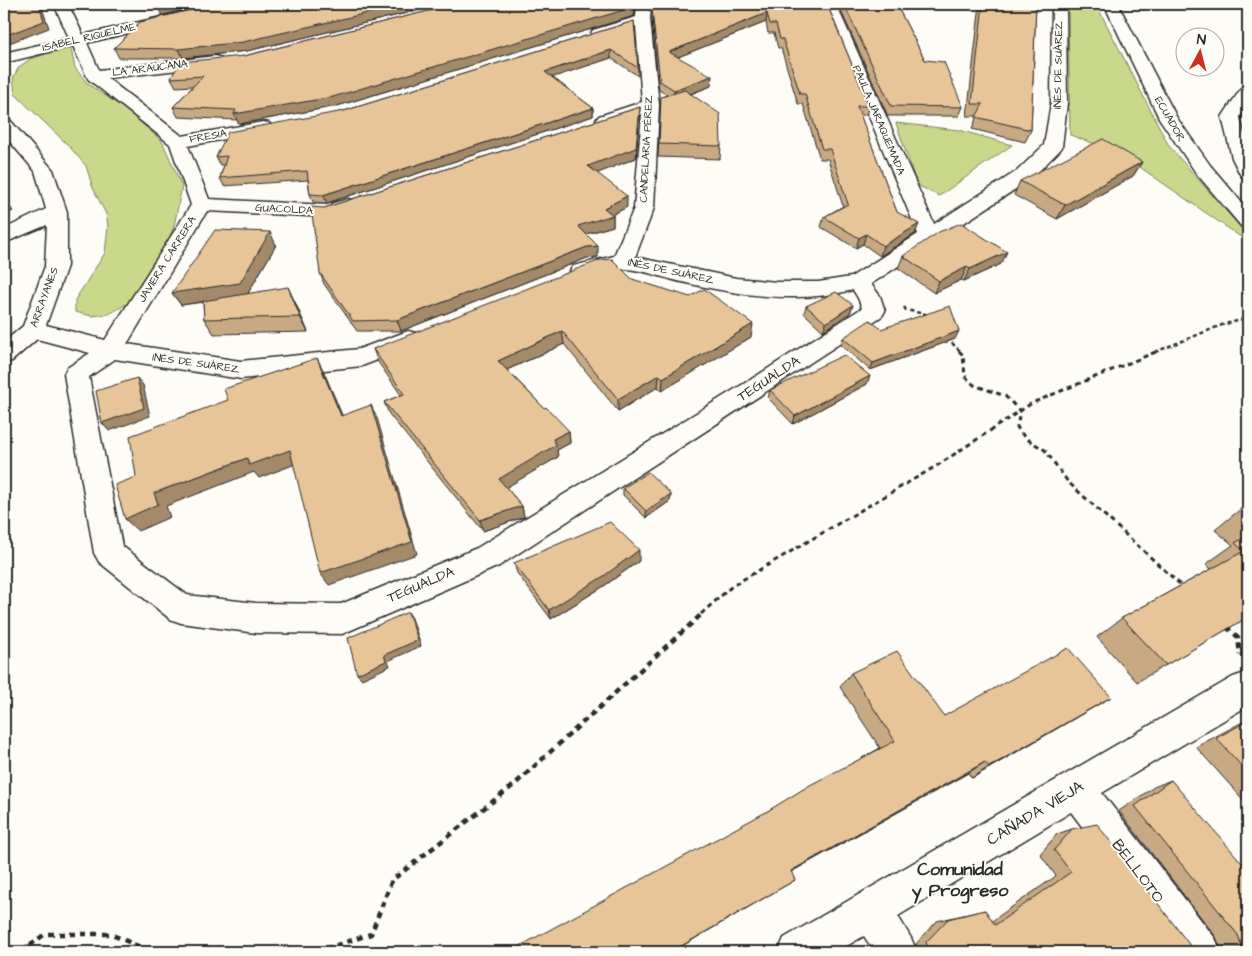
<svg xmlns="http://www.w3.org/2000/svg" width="1252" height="956" font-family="'Architects Daughter',sans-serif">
<rect width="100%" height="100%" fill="#fdfcf7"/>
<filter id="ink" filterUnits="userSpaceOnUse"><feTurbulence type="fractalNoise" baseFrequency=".02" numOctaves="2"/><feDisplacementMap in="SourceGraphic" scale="10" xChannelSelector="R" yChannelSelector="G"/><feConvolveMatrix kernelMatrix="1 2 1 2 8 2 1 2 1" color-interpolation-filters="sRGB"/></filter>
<g filter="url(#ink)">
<g fill="#cad88c" stroke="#7a825c">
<path d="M1068,4H1096L1169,146L1248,236V242L1118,152L1070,135Z"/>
<path d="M61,49H71L75,68L88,84L125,109L162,141L182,186L174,226L160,262L129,303L109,314L92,316L75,312V300L105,253L108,226L106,214L93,188L86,166L69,146L15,94L13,78L19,67L30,59Z"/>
<path d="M896,123L959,130L1012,145L939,196L917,185Z"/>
</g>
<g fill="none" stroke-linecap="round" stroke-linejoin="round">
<g stroke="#2b2b2b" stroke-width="3">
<g id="minor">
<path d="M54,4H68L83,35L217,4H241L239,7L87,43L99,70L215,56L221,58L223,61L221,64L215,66L107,78L182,136L263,122L269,123L272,127L269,131L188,146L209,199L327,205L348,199L355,201L358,205L355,209L328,217L207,211L127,344L241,361L359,349L408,331L416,333L420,339L416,345L362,366L241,379L115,359L89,377L122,546L187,595L256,603L341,604L477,548L758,375L862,308L858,298L853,290C796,304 738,295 682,282C663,278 645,270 626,269C608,269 589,280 573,276L570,271L573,266L614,256L634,208L642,114L605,125L599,124L596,120L599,116L642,102L636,26L598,37L593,36L591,33L593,30L636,17L637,4H651L650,19L659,105L654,208L635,257L736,278L777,282H818L851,277L918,234L822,4H836L934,224L1017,171L1044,145L1051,103L1052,4H1066L1067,103L1062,147L1059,151L1031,179L871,284L880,296L885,311L882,316L499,566L342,634L256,633L181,623L170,619L99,562L94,553L64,374L67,368L90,353L37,339L12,361L4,363V342L23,326L45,266L47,225L4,243V229L46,209L35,171L4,135V119L10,120L53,170L67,212V266L46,325L105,340L191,205L170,144L88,79L73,46L4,63V53L69,38Z"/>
<path d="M1104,4H1118L1177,118L1210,165L1248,210V228L1241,226L1196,173L1159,118Z"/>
<path d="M1248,86V104L1240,117L1248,150V178L1241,176L1232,158L1222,117L1242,87Z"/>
<path d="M1245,673L1248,674V710L1244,708L1102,793L1215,938L1221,952H1176L1071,812L898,916L911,938L917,952H874L864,936L836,952H778L784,938L1233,677Z"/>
</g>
</g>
<g stroke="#2b2b2b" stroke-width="2.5" stroke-dasharray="4 3" stroke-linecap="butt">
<path d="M904,307L906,310L925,314L928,317"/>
<path d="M947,338L961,352"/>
<path d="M1155,352L1222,325L1248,318"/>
</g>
<g stroke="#2b2b2b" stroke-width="3" stroke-dasharray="5 4" stroke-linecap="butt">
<path d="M959,351L963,355L965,376L974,385L1005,396L1020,411L1017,427L1025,438L1045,450L1068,482L1183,587"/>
<path d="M701,614L732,586L938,465L1032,403L1158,351"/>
</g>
<g stroke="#2b2b2b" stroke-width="4.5" stroke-dasharray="6 5" stroke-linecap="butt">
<path d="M1226,627L1238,637L1240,655"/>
<path d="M21,952L45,934H110L152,952"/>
<path d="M315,952L371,934L392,880L515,784L703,613"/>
</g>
<use href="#minor" fill="#fdfcf7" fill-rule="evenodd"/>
</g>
<g fill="#c7a984" stroke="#2b2b2b">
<path d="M216,4H445L247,51L183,58H119L114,48Z"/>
<path d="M457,4H636L634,16L337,106L239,124L237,120L178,117L173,107L193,86L176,87L171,78L244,56Z"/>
<path d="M653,4H827L869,106L866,115H860L897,212L915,234L880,256L863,244L856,248L821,227L824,217L843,206L828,159H820L803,104H798L781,48H778L774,33H768L766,22L678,57L711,86L691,94L721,146L720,159L658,157L661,97L667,95L659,90L652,19Z"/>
<path d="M838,4H896L925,60L963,107L959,116H888Z"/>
<path d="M980,4H1036L1031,130L1025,142L972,129L977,116H967Z"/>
<path d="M634,21L638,68V76L611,58L552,77L593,108V116L327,203L313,202L310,194L308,180L224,186L220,178L224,165H220L216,157L344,111Z"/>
<path d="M640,107L636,158L597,173L627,207L612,215H613V226L586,234L598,257L587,258L401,331H357L324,284L320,273L324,208Z"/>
<path d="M1142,162L1133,176L1057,219L1014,195L1020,181Z"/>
<path d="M276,245L248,293L295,302L308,332L214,334L204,319L203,302L181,305L172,293Z"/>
<path d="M903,256L1001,264L964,281L961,280L934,293L898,268Z"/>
<path d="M632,279L751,337L662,391L658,387L618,411L564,344L507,370L544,408L569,431L570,443L557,450L558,457L506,487L522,506L524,517L483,531L389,414L384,402L401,395L378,362L373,349Z"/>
<path d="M853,305L850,313L823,331L804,313L806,306Z"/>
<path d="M881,329L955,339L870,370L841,345L843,338Z"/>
<path d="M867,384L793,424L768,398L770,390Z"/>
<path d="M623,488L671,494L670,501L646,518L623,495Z"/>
<path d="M1248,506V617L1137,682L1097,637L1122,618L1211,569L1206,564L1233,545L1215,530L1243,507Z"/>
<path d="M639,561L604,586L551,619L517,573L514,563Z"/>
<path d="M851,673L944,716L1111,697L972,778L968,773L791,872L787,885L766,812L880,748L840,687Z"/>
<path d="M1248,719V805L1196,747Z"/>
<path d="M1171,780L1246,952H918L916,944L937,921L985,910L992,921L1056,876L1040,854L1057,834L1072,829L1195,952H1222L1216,937L1119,811L1154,787Z"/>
</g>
<g fill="#a28a6b" stroke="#2b2b2b">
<path d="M39,4H48L41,5L49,28L4,45V36Z"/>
<path d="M176,4H182L185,10L162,15L158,8Z"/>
<path d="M406,4H445L247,51L183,58L179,49Z"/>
<path d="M636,4L634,16L337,106L239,124L234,114Z"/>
<path d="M767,13L766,22L668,61L669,52Z"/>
<path d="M611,50V58L545,80V72Z"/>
<path d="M712,76L711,86L674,100V90Z"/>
<path d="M640,107L636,158L588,177V166Z"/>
<path d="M593,108V116L327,203L323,195Z"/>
<path d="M1142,162L1133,176L1057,219L1065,205Z"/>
<path d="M627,196V207L608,217L613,215V226L579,236L578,226L604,208Z"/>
<path d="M4,199L13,211L4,216Z"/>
<path d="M919,224L915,234L880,256L883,246Z"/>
<path d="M270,232L276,245L247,295L181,305L172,293Z"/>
<path d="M866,234L863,244L856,248L859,238Z"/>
<path d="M598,246V257L587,258L401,331L397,320L587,247Z"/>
<path d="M1007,252L1001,264L964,281L970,269Z"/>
<path d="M967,267L961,280L934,293L939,281Z"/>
<path d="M288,287L295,302L308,332L300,317Z"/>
<path d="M853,305L850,313L823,331L826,323Z"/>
<path d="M753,324L751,337L662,391L663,378Z"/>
<path d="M562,331L564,344L500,373L498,361Z"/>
<path d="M959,331L955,339L870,370L873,363Z"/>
<path d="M317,358L324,372L348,429L341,416Z"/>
<path d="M659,375L658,387L618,411V399Z"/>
<path d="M870,376L867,384L793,424L795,416Z"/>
<path d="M137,378L143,385L150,416L109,431L102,423Z"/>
<path d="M371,405L377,418L417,554L329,585L320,573Z"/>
<path d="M569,431L570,443L557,450L558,457L502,490L499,479L553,439Z"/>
<path d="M290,450L298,463L259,478L254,472L166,506L170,517L138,531L125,519L154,493L247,458Z"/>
<path d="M671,494L670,501L646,518V511Z"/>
<path d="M522,506L524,517L483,531L480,520Z"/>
<path d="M639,550V561L604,586L551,619L549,610Z"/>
<path d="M408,612L412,618L421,646L388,661L390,666L362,679L357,674Z"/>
<path d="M1111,697L1089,710L972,778L989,767Z"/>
<path d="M985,762L968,773L782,877L791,871Z"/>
<path d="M795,880L672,952H671Z"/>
</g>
<g fill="#e7c599" stroke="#2b2b2b">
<path d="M4,4H39L44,21L4,36Z"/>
<path d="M163,4H176L158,8Z"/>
<path d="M216,4H406L243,42L179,49L114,48L140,22Z"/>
<path d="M457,4H635L634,7L333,97L234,114L236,110L173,107L203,76L171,78L180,62L244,56Z"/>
<path d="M653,4H827L869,106H857L897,212L919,224L883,246L866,234L859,238L824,217L848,204L830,149H822L805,94H800L783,39H780L776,24H770L767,13L669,52L712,76L674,90L660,81L652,10Z"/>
<path d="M844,4H896L925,60L944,62L963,107L891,106Z"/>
<path d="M983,4H1036L1031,130L976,117L983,104H972Z"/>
<path d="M634,21L638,68L611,50L545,72L593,108L323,195L310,194L307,171L220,178L227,156L216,157L228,132L344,111Z"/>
<path d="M685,90L720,114L721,146L659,144L661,97Z"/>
<path d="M640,107L636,148L588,166L627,196L604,208L613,215L578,226L598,246L587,247L397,320L353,321L320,273L311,207L324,208Z"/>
<path d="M1103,139L1142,162L1065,205L1020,181Z"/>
<path d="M961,223L1007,252L970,269L967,267L939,281L903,256L939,232Z"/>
<path d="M215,230L270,232L240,283L172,293Z"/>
<path d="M612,259L632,279L690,297L704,289L753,324L663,378L659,375L618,399L562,331L498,361L544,408L546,407L569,431L553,439L556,445L499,479L522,506L480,520L384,402L404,394L373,349L600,260Z"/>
<path d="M288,287L300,317L204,319L203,301Z"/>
<path d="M836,292L853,305L826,323L806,306Z"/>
<path d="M950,306L959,331L873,363L843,338L870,320L881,329Z"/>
<path d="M844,355L870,376L795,416L770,390Z"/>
<path d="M317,358L341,416L371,405L412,542L320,573L290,450L249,465L247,458L154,493L158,504L125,519L115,485L136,477L130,436L228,400L224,389Z"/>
<path d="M137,378L144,408L102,423L96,391Z"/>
<path d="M648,472L671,494L646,511L623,488Z"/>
<path d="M1248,506V511L1243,507Z"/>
<path d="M610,522L639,550L604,576L549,610L514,563Z"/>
<path d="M1248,536V617L1166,665L1122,618L1244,551L1235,543Z"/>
<path d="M408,612L418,640L384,655L386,661L357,674L348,638Z"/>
<path d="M1068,648L1111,697L989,767L985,762L791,871L795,880L671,952H509L766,812L810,785L895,741L851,673L897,651L944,716Z"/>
<path d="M1248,721V773L1216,738Z"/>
<path d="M1171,780L1248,870V950L1246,952H927H929L926,942L948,919L985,910L995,925L1071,872L1054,850L1072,829L1097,824L1195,952H1244L1238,935L1135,806Z"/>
</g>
</g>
<g text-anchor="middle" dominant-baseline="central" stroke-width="4" stroke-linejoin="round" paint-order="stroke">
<g font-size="11" fill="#2b2b2b" stroke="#fdfcf7">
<text transform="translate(89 37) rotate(-13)">ISABEL RIQUELME</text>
<text transform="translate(1058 65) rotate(-89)">INÉS DE SUÁREZ</text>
<text transform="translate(150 68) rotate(-7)">LA ARAUCANA</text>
<text transform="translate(1170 119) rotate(60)">ECUADOR</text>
<text transform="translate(879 120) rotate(67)">PAULA JARAQUEMADA</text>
<text transform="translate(208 136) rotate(-10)">FRESIA</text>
<text transform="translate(646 149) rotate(-87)">CANDELARIA PÉREZ</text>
<text transform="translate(284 209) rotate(3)">GUACOLDA</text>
<text transform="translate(167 259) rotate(-58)">JAVIERA CARRERA</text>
<text transform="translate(671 271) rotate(12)">INÉS DE SUÁREZ</text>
<text transform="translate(44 297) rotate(-70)">ARRAYANES</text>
<text transform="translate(196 363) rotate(8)">INÉS DE SUÁREZ</text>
</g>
<g font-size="14" fill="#2b2b2b" stroke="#fdfcf7">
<text transform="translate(769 379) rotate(-33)">TEGUALDA</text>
<text transform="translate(421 585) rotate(-23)">TEGUALDA</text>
</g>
<g font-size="16" fill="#2b2b2b" stroke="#fdfcf7">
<text transform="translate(1035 813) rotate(-31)">CAÑADA VIEJA</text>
<text transform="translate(1138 871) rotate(53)">BELLOTO</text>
</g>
<g font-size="18" font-weight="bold" fill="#2b2b2b" stroke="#fdfcf7">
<text x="960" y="869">Comunidad<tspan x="960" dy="21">y Progreso</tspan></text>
</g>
</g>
<rect width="1252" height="956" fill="none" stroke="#fdfcf7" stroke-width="20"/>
<rect x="10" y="10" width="1232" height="936" fill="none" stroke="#2b2b2b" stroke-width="2" filter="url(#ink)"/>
<g transform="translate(1200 52) rotate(7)"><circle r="24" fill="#fdfcf7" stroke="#a9a8a5"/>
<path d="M0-4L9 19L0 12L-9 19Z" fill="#c8321e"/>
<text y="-8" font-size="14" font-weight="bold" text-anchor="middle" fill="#2b2b2b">N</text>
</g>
</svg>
